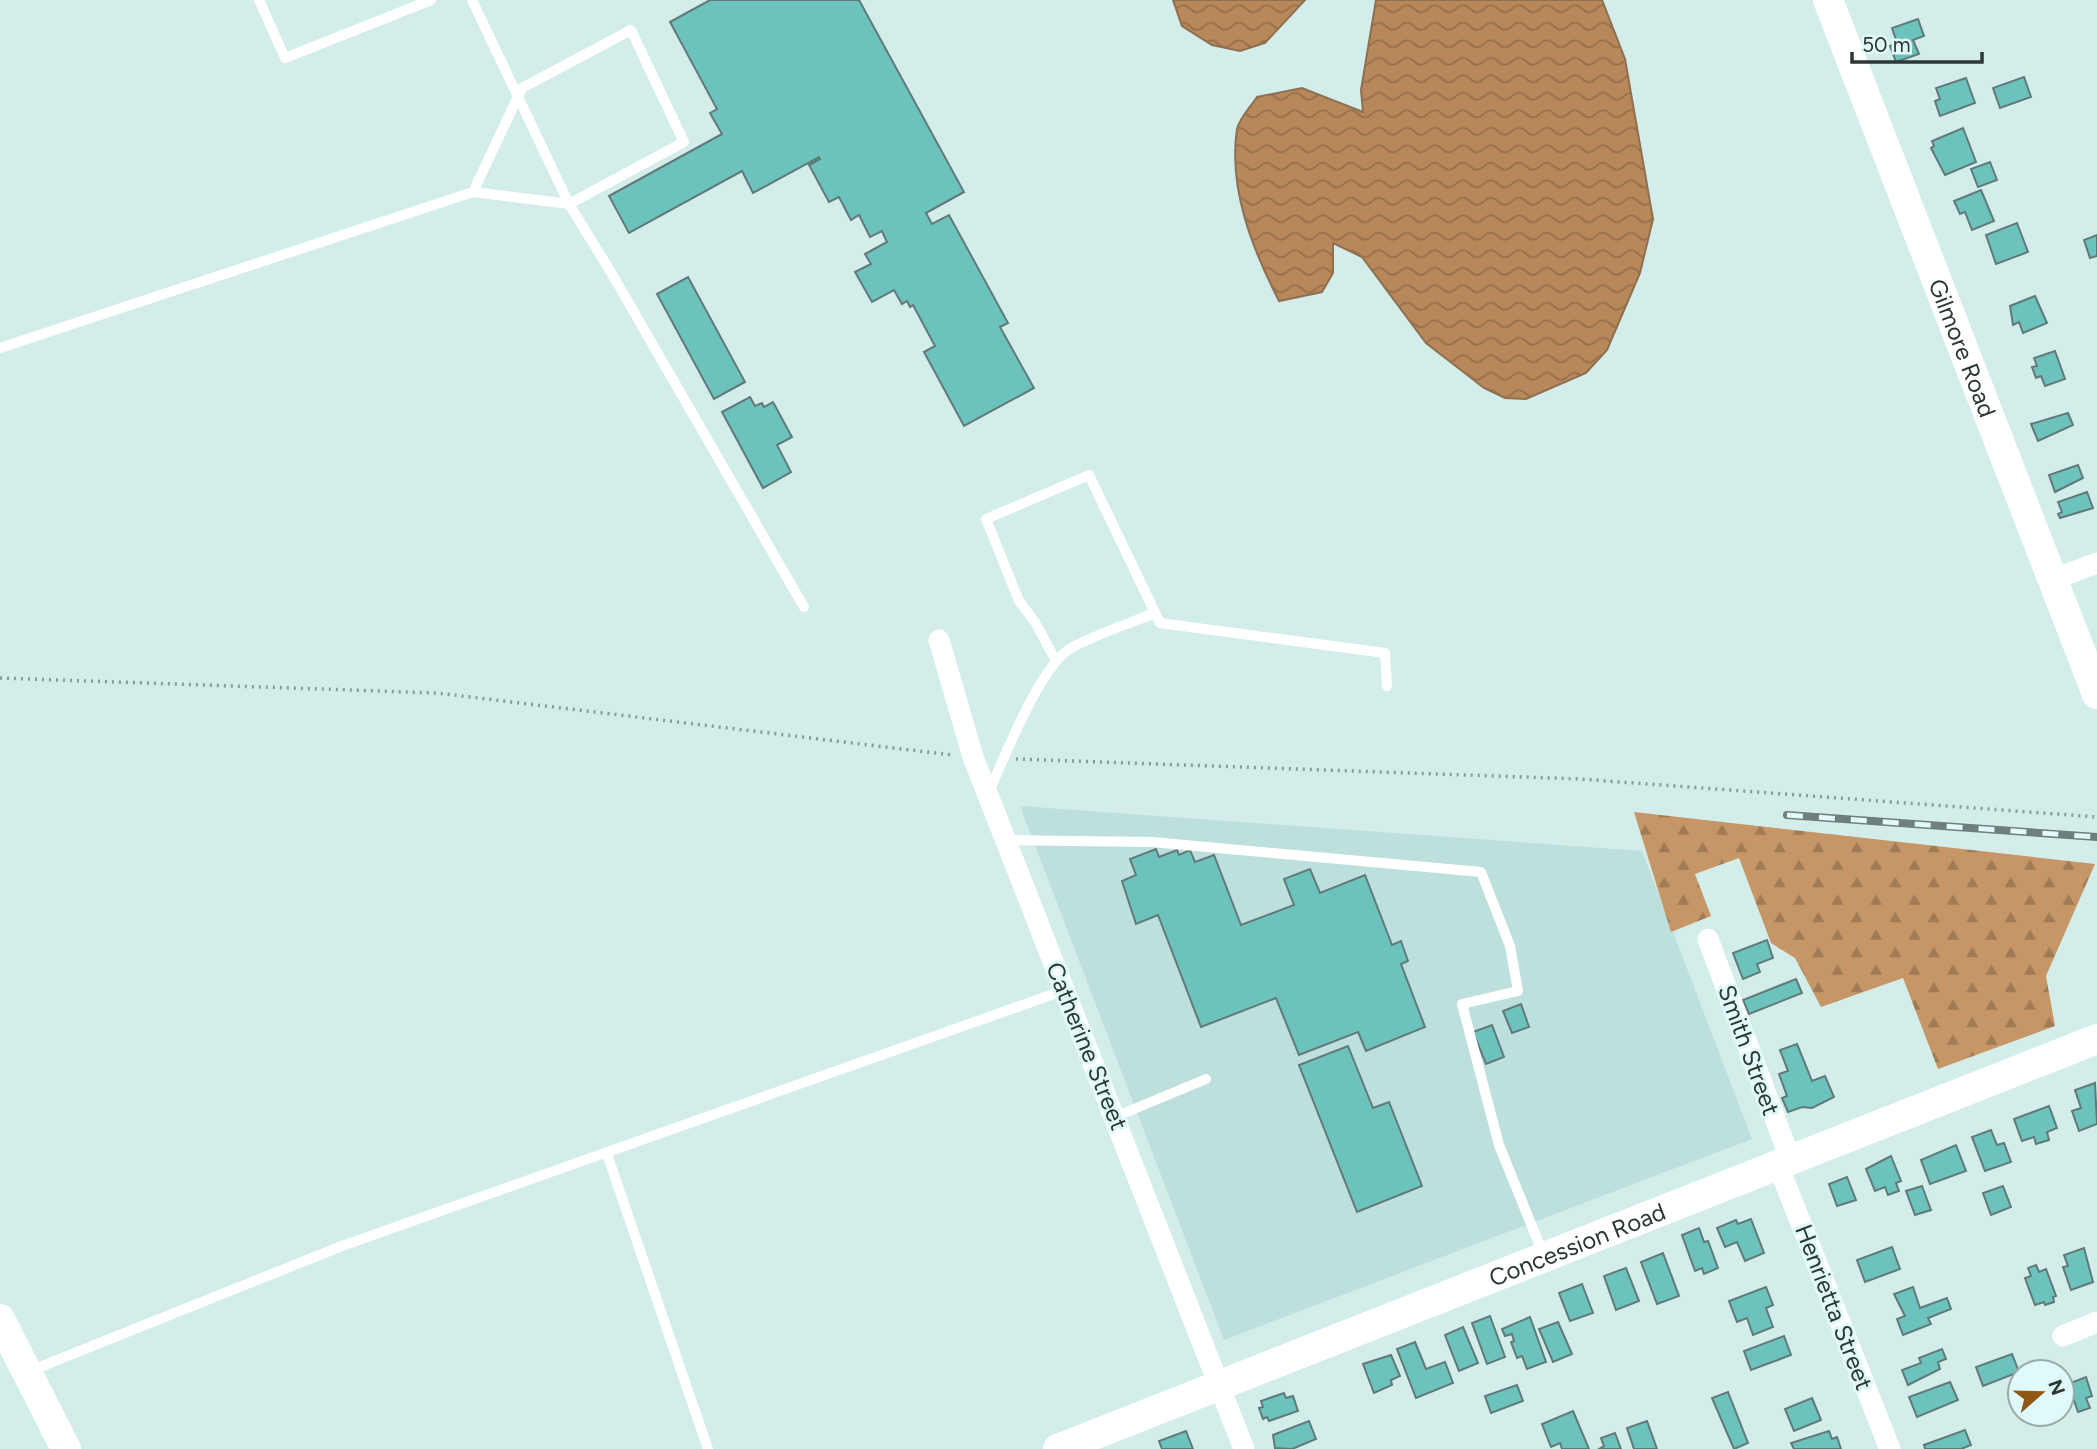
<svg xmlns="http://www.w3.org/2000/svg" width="2097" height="1449" font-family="Figtree,sans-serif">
<defs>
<pattern id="forest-firs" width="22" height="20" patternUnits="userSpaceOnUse" patternTransform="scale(1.75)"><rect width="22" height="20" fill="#c69667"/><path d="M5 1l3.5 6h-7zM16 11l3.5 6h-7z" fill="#a17b56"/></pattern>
<pattern id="water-waves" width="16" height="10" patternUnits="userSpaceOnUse" patternTransform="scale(1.75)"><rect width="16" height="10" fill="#b8885b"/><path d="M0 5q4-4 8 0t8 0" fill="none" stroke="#96704c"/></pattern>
</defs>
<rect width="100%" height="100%" fill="#d2edea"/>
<path fill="#bde0dd" d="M1020,806L1642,851L1752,1139L1224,1340Z"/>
<path fill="url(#forest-firs)" d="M1634,812L2095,864L2046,976L2055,1026L1938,1069L1903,978L1821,1007L1795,958L1771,943L1739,858L1695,874L1711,916L1671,932Z"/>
<g fill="url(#water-waves)" stroke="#8e7050" stroke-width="2">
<path d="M1173,0H1305L1265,43L1240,51L1212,45L1182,26Z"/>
<path d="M1376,0H1602L1625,59L1653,219L1640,273L1607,350L1586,373L1526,399L1505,398L1484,388L1426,343L1362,257L1333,243V273L1322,292L1279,301C1253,250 1228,189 1237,129C1239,119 1251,106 1257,97L1302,88L1363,112L1361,90Z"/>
</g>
<g fill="#6cc3be" stroke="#617a78" stroke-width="2">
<path d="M710,0H859L964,192L926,213L932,224L949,215L1008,323L1000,327L1034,388L964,426L924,352L935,346L913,305L910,307L907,301L902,304L894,290L872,302L855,272L871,264L865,254L887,242L882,231L870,237L859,215L851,220L839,197L829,202L809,165L820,159L819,157L753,193L742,171L629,233L609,196L722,134L710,113L717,109L670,22Z"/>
<path d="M1918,19L1924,36L1913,40L1919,54L1896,62L1890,46L1897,43L1892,28Z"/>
<path d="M2024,77L2031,97L2000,108L1993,88Z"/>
<path d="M1966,78L1975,103L1940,116L1935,101L1940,99L1936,88Z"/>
<path d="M1963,128L1976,162L1945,175L1931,148L1934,146L1932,141Z"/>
<path d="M1990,162L1997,180L1978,187L1971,169Z"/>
<path d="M1981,190L1994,221L1972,230L1965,212L1960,214L1954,201Z"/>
<path d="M2017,223L2028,252L1996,264L1986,235Z"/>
<path d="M2097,235V256L2090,258L2084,240Z"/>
<path d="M688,277L745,382L714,399L657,294Z"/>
<path d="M2035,296L2047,323L2023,333L2019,322L2013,325L2010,306Z"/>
<path d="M2055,351L2065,379L2045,386L2041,376L2036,378L2032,367L2037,366L2034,358Z"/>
<path d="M750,397L755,406L762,403L764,407L773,402L792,437L777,445L791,472L763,488L722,412Z"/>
<path d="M2068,413L2073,425L2038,441L2031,424Z"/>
<path d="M2078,465L2083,478L2055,492L2049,475Z"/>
<path d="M2087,492L2093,508L2060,518L2058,514L2062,512L2058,502Z"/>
<path d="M1156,849L1159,857L1177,850L1179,855L1190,850L1195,862L1214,855L1241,925L1294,905L1284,879L1310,869L1320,893L1365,875L1392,945L1401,941L1408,961L1401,964L1425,1027L1366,1051L1358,1032L1299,1055L1276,998L1201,1027L1158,915L1136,924L1122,881L1136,875L1130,859Z"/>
<path d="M1767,940L1773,958L1757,964L1760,972L1743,979L1733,953Z"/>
<path d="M1796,979L1802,993L1749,1014L1743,1000Z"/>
<path d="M1521,1004L1529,1027L1512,1033L1503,1011Z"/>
<path d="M1492,1025L1504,1057L1486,1064L1473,1032Z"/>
<path d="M1797,1044L1812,1081L1825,1076L1834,1097L1812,1108L1802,1107L1788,1112L1782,1098L1787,1096L1779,1074L1788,1071L1780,1050Z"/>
<path d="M1348,1046L1373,1108L1389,1102L1422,1186L1357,1212L1299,1065Z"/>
<path d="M2095,1083L2097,1124L2079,1131L2072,1111L2081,1108L2075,1090Z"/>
<path d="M2049,1106L2057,1128L2047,1132L2049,1140L2036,1144L2034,1137L2022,1141L2014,1119Z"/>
<path d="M1991,1130L1997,1145L2004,1143L2011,1162L1985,1171L1972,1137Z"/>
<path d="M1956,1145L1966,1171L1930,1184L1921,1160Z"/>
<path d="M1891,1156L1901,1181L1896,1183L1899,1191L1888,1195L1885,1187L1875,1191L1866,1169Z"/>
<path d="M1847,1177L1856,1200L1837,1206L1829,1184Z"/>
<path d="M1922,1186L1931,1210L1915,1215L1906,1191Z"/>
<path d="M2003,1186L2011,1207L1991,1215L1983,1193Z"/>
<path d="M1751,1219L1764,1253L1745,1261L1737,1242L1725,1247L1717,1228L1736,1220L1738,1224Z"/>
<path d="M1699,1228L1704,1242L1708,1241L1718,1268L1704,1274L1702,1268L1695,1271L1682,1235Z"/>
<path d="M1892,1247L1900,1269L1865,1282L1857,1260Z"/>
<path d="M2084,1248L2093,1282L2071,1290L2063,1267L2068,1266L2064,1255Z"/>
<path d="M1663,1253L1679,1296L1657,1304L1641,1262Z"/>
<path d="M2036,1265L2039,1272L2046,1269L2056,1296L2053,1297L2054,1302L2045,1305L2044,1302L2035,1305L2025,1278L2031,1276L2028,1268Z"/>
<path d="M1626,1268L1639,1301L1616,1310L1604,1276Z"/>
<path d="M1582,1284L1593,1313L1570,1321L1559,1293Z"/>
<path d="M1766,1287L1773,1305L1766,1308L1773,1327L1753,1335L1747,1318L1737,1322L1729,1301Z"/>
<path d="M1913,1287L1920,1308L1947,1298L1951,1309L1928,1318L1931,1324L1903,1335L1897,1319L1905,1316L1894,1294Z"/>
<path d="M1490,1316L1505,1357L1487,1364L1472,1323Z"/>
<path d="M1530,1317L1546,1362L1527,1369L1522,1356L1517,1358L1511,1342L1514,1341L1512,1334L1505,1336L1502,1329Z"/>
<path d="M1558,1322L1572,1354L1553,1362L1539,1329Z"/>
<path d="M1463,1327L1478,1363L1459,1371L1445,1335Z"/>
<path d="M1784,1336L1791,1355L1751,1370L1744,1351Z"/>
<path d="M1415,1342L1426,1369L1445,1362L1453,1383L1416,1398L1397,1349Z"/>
<path d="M1942,1349L1946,1359L1938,1362L1940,1369L1908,1385L1902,1370L1921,1363L1919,1358Z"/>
<path d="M2012,1354L2019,1372L1983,1386L1976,1367Z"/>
<path d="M1391,1355L1400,1376L1391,1380L1392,1385L1374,1393L1363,1364Z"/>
<path d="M2086,1377L2092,1396L2086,1398L2090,1408L2078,1412L2068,1384Z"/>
<path d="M1950,1382L1958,1400L1917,1417L1909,1397Z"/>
<path d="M1517,1385L1523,1401L1491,1413L1485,1396Z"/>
<path d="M1728,1392L1748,1443L1734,1449L1712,1398Z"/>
<path d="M1284,1393L1286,1398L1293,1396L1298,1411L1269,1421L1267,1417L1263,1419L1259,1408L1263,1407L1261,1401Z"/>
<path d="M1812,1398L1821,1420L1794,1431L1785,1409Z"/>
<path d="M1573,1411L1589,1449H1562L1560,1443L1551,1447L1542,1424Z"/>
<path d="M1309,1421L1316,1439L1292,1449L1275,1448L1273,1435Z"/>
<path d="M1647,1421L1657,1449H1634L1627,1428Z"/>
<path d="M1965,1430L1971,1445L1961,1449H1925L1924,1445Z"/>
<path d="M1186,1431L1193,1449H1162L1159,1441Z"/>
<path d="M1829,1431L1832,1439L1837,1437L1841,1449H1794L1791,1443Z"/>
<path d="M1615,1433L1621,1449H1599L1604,1446L1601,1438Z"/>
</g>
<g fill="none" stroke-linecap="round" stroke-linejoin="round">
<g stroke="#869a98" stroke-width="3.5" stroke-dasharray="2 5" stroke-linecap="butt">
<path d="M0,678L437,693L952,755"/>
<path d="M1016,759L1580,779L2097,817"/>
</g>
<g stroke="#fff" stroke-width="10">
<path d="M259,0L285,58L431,0"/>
<path d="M472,0L569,204L612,274L804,607"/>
<path d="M0,348L473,192L569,204L684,142L631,30L522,88L473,192"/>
<path d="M1056,661L1035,622L1019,601L986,519L1089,475L1160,623L1385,653L1387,686"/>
<path d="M989,792C1004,758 1040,666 1071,648C1096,634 1128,624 1155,613"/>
<path d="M1006,840L1152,842L1481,872L1510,946L1518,991L1462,1004L1499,1145L1544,1256"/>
<path d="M1115,1117L1206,1079"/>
<path d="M607,1154L708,1449"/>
<path d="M30,1371L342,1246L1065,990"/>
</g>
<g stroke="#fff" stroke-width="21">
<path d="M2054,579L2097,563"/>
<path d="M939,640L973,757L1244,1449"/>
<path d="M1708,939L1791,1161"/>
<path d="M1778,1165L1890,1449"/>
<path d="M2063,1336L2097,1322"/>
</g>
<g stroke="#fff" stroke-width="30">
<path id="s1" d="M1828,0L2097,694"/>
<path d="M0,1319L66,1449"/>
<path id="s2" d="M1058,1449L2097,1039"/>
</g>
<g stroke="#6e7f7e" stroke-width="8">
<path id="rail" d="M1787,815L2097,837"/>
</g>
<use href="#rail" stroke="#dffaf8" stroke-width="5" stroke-dasharray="16" stroke-linecap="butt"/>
</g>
<g text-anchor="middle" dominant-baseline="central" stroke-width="6" stroke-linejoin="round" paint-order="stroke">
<g font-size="24" fill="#2c3736" stroke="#dffaf8">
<text stroke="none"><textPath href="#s1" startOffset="373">Gilmore Road</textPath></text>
<text transform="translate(1087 1046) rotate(68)">Catherine Street</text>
<text transform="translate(1749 1050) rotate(70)">Smith Street</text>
<text stroke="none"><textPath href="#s2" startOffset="558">Concession Road</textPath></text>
<text transform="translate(1834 1307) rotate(69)">Henrietta Street</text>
</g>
</g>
<g transform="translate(2041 1393) rotate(70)"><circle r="33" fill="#dffaf8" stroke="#97acaa" stroke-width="2"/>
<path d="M0-5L12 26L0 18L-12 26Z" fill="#915813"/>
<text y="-10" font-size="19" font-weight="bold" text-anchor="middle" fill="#2c3736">N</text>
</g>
<path d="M1852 52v10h130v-10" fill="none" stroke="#2c3736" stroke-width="3.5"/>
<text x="1862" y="52" font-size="21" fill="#2c3736" stroke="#dffaf8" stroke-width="5" paint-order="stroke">50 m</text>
</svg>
